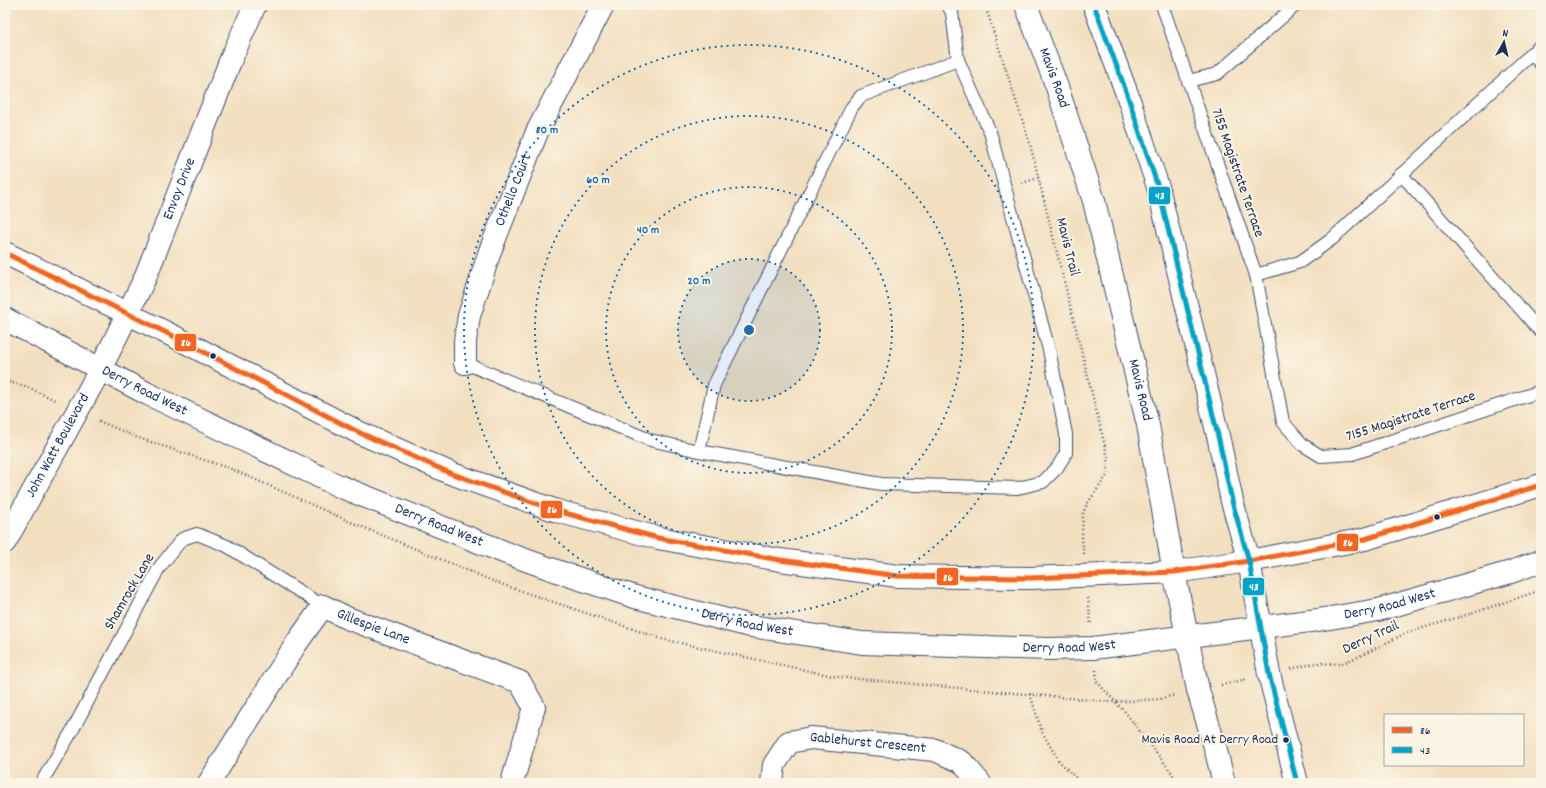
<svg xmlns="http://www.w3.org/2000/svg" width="1546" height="788" font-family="Dekko,sans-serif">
<rect width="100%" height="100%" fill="#fcf5e5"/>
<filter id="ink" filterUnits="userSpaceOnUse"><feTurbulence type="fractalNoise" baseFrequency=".025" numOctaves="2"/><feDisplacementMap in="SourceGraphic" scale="8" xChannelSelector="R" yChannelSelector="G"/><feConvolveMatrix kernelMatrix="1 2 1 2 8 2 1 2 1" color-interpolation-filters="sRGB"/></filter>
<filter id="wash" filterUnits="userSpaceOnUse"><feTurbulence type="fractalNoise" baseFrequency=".012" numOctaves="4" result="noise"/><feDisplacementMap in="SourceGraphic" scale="16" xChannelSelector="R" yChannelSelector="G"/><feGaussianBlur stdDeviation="0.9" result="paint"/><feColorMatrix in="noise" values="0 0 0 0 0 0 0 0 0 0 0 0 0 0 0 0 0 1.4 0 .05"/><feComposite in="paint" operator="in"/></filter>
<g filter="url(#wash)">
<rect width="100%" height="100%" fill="#f2dfc0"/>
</g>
<g filter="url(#ink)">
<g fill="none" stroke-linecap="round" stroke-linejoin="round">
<g stroke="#3b496d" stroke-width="14">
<g id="lane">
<path d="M1162,5L1256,275L1283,422L1303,445L1321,456L1352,454L1541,391"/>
<path d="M1531,53L1541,64"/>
<path d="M1188,81L1217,74L1296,5"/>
<path d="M1401,174L1541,332"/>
<path d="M1256,275L1300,262L1332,239L1541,45"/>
<path d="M465,363L650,440L699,451L881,484L1018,488L1043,482L1057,468L1066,453V434L1049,350L990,132L958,60"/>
<path d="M699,451L714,385L852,107L861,96L958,60L952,13L948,5"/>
<path d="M41,783L72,731L159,568L182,539L197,534L227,546L323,606"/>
</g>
</g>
<g stroke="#3b496d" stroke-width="24">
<g id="street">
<path id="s1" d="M465,363V341L469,316L490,251L537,132L603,5"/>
<path id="s2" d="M100,370L145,278L231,59L255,5"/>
<path id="s3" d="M209,783L296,644L323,606L347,618L520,682L534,707L512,783"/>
<path id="s4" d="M772,783L774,765L789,742L811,738L935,750L962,762L980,783"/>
</g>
</g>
<g stroke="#3b496d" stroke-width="24">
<g id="secondary">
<path id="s5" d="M1026,5L1057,87L1094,201L1148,425L1174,572L1198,690L1215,747L1224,783"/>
<path d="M1094,5L1127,94L1158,187L1219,440L1232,501L1249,561L1269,674L1297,783"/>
<path d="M5,253L177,338L358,432L450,473L557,511L658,538L780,560L898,576L1031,578L1174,572L1249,561L1365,539L1541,485"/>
<path id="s6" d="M5,319L148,394L339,486L509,554L568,575L635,597L751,626L862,643L1049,649L1093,648L1318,620L1378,610L1511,572L1541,561"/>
<path id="s7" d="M5,542L100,370"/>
</g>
</g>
<g stroke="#3b496d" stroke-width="2.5" stroke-dasharray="1 3" stroke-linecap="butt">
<path d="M985,5L1030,144L1108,458V474L1087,504L1083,513L1082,538L1084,554"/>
<path d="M1022,183L1038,178"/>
<path d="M5,381L25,386L57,401"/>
<path d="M99,421L136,437L234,470L353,523L498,583L662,639L837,677L1114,702L1160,699L1175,695"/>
<path d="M1088,598L1091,625"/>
<path d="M1291,669L1316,663L1340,664L1358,657L1406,633L1473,613L1541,590"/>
<path d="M1096,670L1097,682L1125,712L1172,773L1178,783"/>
<path d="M1221,685L1247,679"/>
<path d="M1030,694L1042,732L1059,761L1081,783"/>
</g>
<use href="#lane" stroke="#fff" stroke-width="12"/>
<use href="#street" stroke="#fff" stroke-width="22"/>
<use href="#secondary" stroke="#fff" stroke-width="22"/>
<g stroke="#fcf5e5" stroke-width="8">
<path id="bus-1" d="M5,253L177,338L358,432L450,473L557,511L658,538L780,560L898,576L1031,578L1174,572L1249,561L1365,539L1541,485"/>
</g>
<g stroke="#fcf5e5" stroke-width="8">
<path id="bus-2" d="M1094,5L1127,94L1158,187L1219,440L1232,501L1249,561L1269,674L1297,783"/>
</g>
<use href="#bus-1" stroke="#f26522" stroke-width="5"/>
<use href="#bus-2" stroke="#01a3c8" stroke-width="5"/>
</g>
</g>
<circle cx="749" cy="330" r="71" fill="#1f6fb2" fill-opacity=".12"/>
<g fill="none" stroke="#1f6fb2" stroke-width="2" stroke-dasharray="2 4">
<circle cx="749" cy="330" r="71"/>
<circle cx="749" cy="330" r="143"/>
<circle cx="749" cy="330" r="214"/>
<circle cx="749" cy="330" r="285"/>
</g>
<g fill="#1b2f5e" stroke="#fcf5e5" stroke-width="1.5">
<circle cx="213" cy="356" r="3.5"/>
<circle cx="1437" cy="517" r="3.5"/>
<circle cx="1286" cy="740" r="3.5"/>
</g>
<g text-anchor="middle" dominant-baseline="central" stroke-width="4" stroke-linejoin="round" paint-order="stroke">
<g font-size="14" fill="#1b2f5e" stroke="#fcf5e5" text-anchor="end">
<text x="1278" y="740">Mavis Road At Derry Road</text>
</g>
<g font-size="15" fill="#1b2f5e" stroke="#fcf5e5">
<text stroke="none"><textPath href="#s5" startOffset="78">Mavis Road</textPath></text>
<text transform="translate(1237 173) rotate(71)">7155 Magistrate Terrace</text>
<text stroke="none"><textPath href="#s2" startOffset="198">Envoy Drive</textPath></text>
<text stroke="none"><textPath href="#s1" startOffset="181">Othello Court</textPath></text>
<text transform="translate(1067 247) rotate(76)">Mavis Trail</text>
<text stroke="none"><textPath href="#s5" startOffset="402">Mavis Road</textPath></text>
<text stroke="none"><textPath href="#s6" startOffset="157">Derry Road West</textPath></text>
<text transform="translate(1411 417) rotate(-18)">7155 Magistrate Terrace</text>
<text stroke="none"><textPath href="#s7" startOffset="110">John Watt Boulevard</textPath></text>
<text stroke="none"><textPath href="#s6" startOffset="481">Derry Road West</textPath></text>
<text transform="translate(130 592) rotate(-60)">Shamrock Lane</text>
<text stroke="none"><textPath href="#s6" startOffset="1453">Derry Road West</textPath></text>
<text stroke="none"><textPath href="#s6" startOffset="805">Derry Road West</textPath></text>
<text stroke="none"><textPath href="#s3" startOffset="265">Gillespie Lane</textPath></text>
<text transform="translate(1371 638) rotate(-25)">Derry Trail</text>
<text stroke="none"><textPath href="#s6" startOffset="1129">Derry Road West</textPath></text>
<text stroke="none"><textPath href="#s4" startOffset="125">Gablehurst Crescent</textPath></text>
</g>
</g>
<circle cx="749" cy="330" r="6" fill="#1f6fb2" stroke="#fcf5e5" stroke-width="2"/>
<g font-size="12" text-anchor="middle" font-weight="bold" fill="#1f6fb2" stroke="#fcf5e5" stroke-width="4" stroke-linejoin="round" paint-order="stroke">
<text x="547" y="133">80 m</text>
<text x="598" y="183">60 m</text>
<text x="648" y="233">40 m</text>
<text x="699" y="284">20 m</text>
</g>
<g stroke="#fcf5e5" stroke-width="1.5">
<rect x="1148" y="186" width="23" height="19" rx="4" fill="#01a3c8"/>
<rect x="174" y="333" width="23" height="19" rx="4" fill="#f26522"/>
<rect x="540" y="500" width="23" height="19" rx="4" fill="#f26522"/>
<rect x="1336" y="533" width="23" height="19" rx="4" fill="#f26522"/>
<rect x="936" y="567" width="23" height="19" rx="4" fill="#f26522"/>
<rect x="1242" y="577" width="23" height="19" rx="4" fill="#01a3c8"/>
</g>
<g font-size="11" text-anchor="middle" font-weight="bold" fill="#fff">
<text x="1160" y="199">43</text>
<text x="186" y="346">86</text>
<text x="552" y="513">86</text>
<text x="1348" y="546">86</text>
<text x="948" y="581">86</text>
<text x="1254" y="590">43</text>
</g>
<rect width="1546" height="788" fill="none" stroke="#fcf5e5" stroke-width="20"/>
<rect x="1384" y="714" width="140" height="52" fill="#fcf5e5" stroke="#a2a6af"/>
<rect x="1392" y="727" width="20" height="6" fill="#f26522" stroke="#a2a6af"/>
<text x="1420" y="734" font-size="12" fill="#1b2f5e">86</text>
<rect x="1392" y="747" width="20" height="6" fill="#01a3c8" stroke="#a2a6af"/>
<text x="1420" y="754" font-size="12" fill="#1b2f5e">43</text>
<g transform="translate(1504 42) rotate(8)" stroke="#fcf5e5" stroke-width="3" paint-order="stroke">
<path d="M0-3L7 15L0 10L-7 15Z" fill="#1b2f5e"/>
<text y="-6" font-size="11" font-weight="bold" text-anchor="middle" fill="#1b2f5e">N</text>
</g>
</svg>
